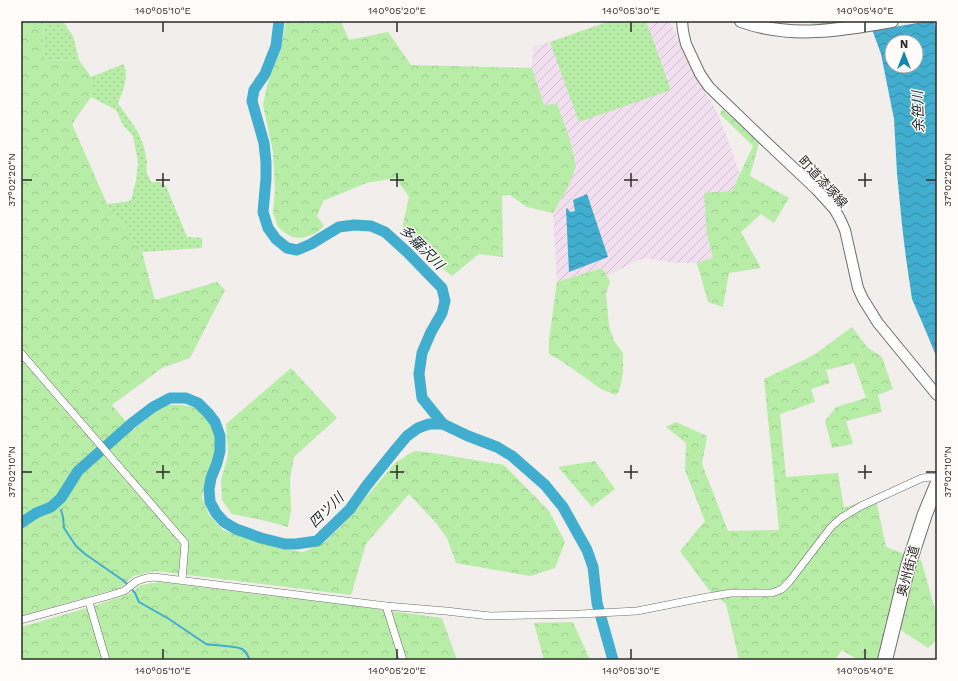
<svg xmlns="http://www.w3.org/2000/svg" width="958" height="681" font-family="'Work Sans','Noto Sans JP',sans-serif">
<defs>
<pattern id="industrial-furrows" width="10" height="10" patternUnits="userSpaceOnUse"><rect width="10" height="10" fill="#f1deee"/><path d="M-1 1l2-2M0 10L10 0M9 11l2-2" fill="none" stroke="#cfbfcc"/></pattern>
<pattern id="grass-dots" width="8" height="8" patternUnits="userSpaceOnUse"><rect width="8" height="8" fill="#b8eda7"/><path d="M2 2h.1M6 6h.1" fill="none" stroke="#9ecb90" stroke-width="1.8" stroke-linecap="round"/></pattern>
<pattern id="forest-crowns" width="20" height="18" patternUnits="userSpaceOnUse"><rect width="20" height="18" fill="#b8eda7"/><path d="M2 6a3 3 0 1 1 6 0M12 15a3 3 0 1 1 6 0" fill="none" stroke="#9ecb90"/></pattern>
<pattern id="water-waves" width="16" height="10" patternUnits="userSpaceOnUse"><rect width="16" height="10" fill="#41adcf"/><path d="M0 5q4-4 8 0t8 0" fill="none" stroke="#378da8"/></pattern>
</defs>
<rect width="100%" height="100%" fill="#f1eeeb"/>
<path fill="url(#industrial-furrows)" d="M610,21H670L698,81L718,114L740,174L732,191L707,235L713,258L697,263H675L646,258L636,261L607,276L602,268L557,282L553,213L568,186L544,106L532,68L533,47L550,42Z"/>
<g fill="url(#grass-dots)">
<path d="M43,21H68L64,23L73,36L79,60L44,61Z"/>
<path d="M610,21H646L671,90L579,122L550,42Z"/>
<path d="M124,64C129,77 123,90 118,103L138,132L144,147L147,162L146,171L151,182H160L166,186L187,237L202,238V248L142,252L107,204L125,202L131,200L136,181L138,162L133,136L123,125L116,110L91,97V77Z"/>
</g>
<g fill="url(#forest-crowns)">
<path d="M21,21H43L44,61L79,60L91,77V97L72,124L107,204L142,252L155,300L217,282L225,290L190,358L162,368L112,405L133,430L156,411L168,405H181L195,407L206,418L212,426L215,435L216,456L206,476L202,498L209,515L223,530L279,548L303,552L324,543L345,522L395,463L414,451L433,453L504,465L549,511L565,542L555,568L530,576L456,563L447,538L436,523L409,494L366,544L351,595L155,571L134,576L120,588L21,616Z"/>
<path d="M286,21H341L349,40L388,32L411,65L532,68L544,105L557,104L569,137L576,166L568,187L553,213L527,207L510,195L502,196L503,257L479,254L452,276L433,261L401,233L409,197L396,178L366,183L323,201L317,216L324,226L315,234L301,238L292,237L285,233L278,227L273,213L275,190L273,152L263,105L267,85L281,48Z"/>
<path d="M810,21H849L813,26Z"/>
<path d="M722,109L759,143L750,176L789,198L774,223L761,214L741,232L761,268L729,273L723,307L708,302L697,263L713,258L707,235L704,193L732,191L753,146L720,114Z"/>
<path d="M602,268L610,281L606,294L609,326L614,341L623,353V373L619,391L616,395L601,389L563,362L549,354V340L557,282Z"/>
<path d="M852,327L867,347L882,357L893,389L878,395L882,412L846,421L853,444L832,448L825,421L836,407L866,398L854,363L826,370L830,383L811,389L815,402L780,414L786,477L838,473L844,508L873,497L877,504L886,547L921,560L937,616V639L928,648L886,620L878,660H858L842,650L835,660H739L726,604L709,590L680,551L705,521L685,470L686,443L666,427L676,422L707,436L702,464L728,531L779,530L764,379L814,355Z"/>
<path d="M291,368L337,418L294,457L290,479L291,511L288,527L262,520L232,514L222,500L221,480L228,455L226,424Z"/>
<path d="M595,461L615,489L592,507L558,467Z"/>
<path d="M159,582L348,605L442,618L457,660H21V627L84,609L129,594L141,585Z"/>
<path d="M573,622L590,660H544L534,623Z"/>
</g>
<g fill="url(#water-waves)" fill-rule="evenodd">
<path d="M869,21H934L937,35V358L922,322L912,299L906,258L902,225L897,173L894,119L881,54ZM892,42H916V66H892Z"/>
<path d="M587,194L608,257L569,272L566,209L567,208L570,212L575,211L573,200Z"/>
</g>
<path fill="#f1eeeb" d="M867,21H929L870,31Z"/>
<g fill="none" stroke-linecap="round" stroke-linejoin="round">
<path stroke="#41adcf" stroke-width="2" d="M61,510L63,517L64,528L76,546L85,554L124,581L135,593L139,602L169,619L206,644C216,646 234,645 242,649C246,651 248,656 250,660"/>
<g stroke="#41adcf" stroke-width="11">
<path d="M279,21L276,46L265,74L254,90L252,101L264,143L266,162V179L263,212L268,228L276,239L287,248L297,250L311,244L339,227L354,225L371,226L385,232L407,252L442,288L445,301L442,313L431,332L422,353L419,374L422,398L443,424"/>
<path d="M21,523L36,513L51,507L61,498L78,471L132,423L153,407L170,398H186L198,403L208,413L215,422L220,436V451L217,463L211,478L209,489L210,502L216,513L224,522L236,529L261,538L285,544H296L317,541L350,509L367,485L396,449L407,436L418,428L429,424H443L468,436L497,447L512,456L545,485L563,507L587,550L593,567L597,603L613,660"/>
</g>
<g stroke="#706d6b" stroke-width="8">
<g id="street">
<path d="M21,353L185,543L182,580"/>
<path d="M89,602L106,660"/>
<path d="M386,606L403,660"/>
<path d="M21,620L108,596L124,591L137,581L146,578L154,577L386,606L446,611L490,616L580,614L637,611L702,598L731,593H772L782,589L789,582L831,527L841,518L861,506L922,478L931,477L937,478"/>
</g>
</g>
<g stroke="#706d6b" stroke-width="12">
<path id="secondary" d="M682,21L683,31L686,44L700,74L709,87L763,139L816,189L835,210L840,219L845,230L858,288L863,299L878,323L937,395"/>
</g>
<g stroke="#706d6b" stroke-width="14">
<path id="primary" d="M741,21C790,39 842,30 892,21"/>
</g>
<g stroke="#706d6b" stroke-width="16">
<path id="highway" d="M885,660L908,566L925,514L937,485"/>
</g>
<use href="#street" stroke="#fff" stroke-width="7"/>
<use href="#secondary" stroke="#fff" stroke-width="10"/>
<use href="#primary" stroke="#fff" stroke-width="12"/>
<use href="#highway" stroke="#fff" stroke-width="14"/>
</g>
<path fill="none" stroke="#2d2c2b" stroke-width="1.5" d="M163,22V32M397,22V32M631,22V32M865,22V32M163,173V187M397,173V187M631,173V187M865,173V187M22,180H32M156,180H170M390,180H404M624,180H638M858,180H872M926,180H936M163,465V479M397,465V479M631,465V479M865,465V479M22,472H32M156,472H170M390,472H404M624,472H638M858,472H872M926,472H936M163,649V659M397,649V659M631,649V659M865,649V659"/>
<g text-anchor="middle" dominant-baseline="central" stroke-width="3" stroke-linejoin="round" paint-order="stroke">
<g font-size="13" fill="#2d2c2b" stroke="#fffbf8">
<text transform="translate(823 182) rotate(47)">町道漆塚線</text>
<text transform="translate(908 571) rotate(-75)">奥州街道</text>
</g>
<g font-size="14" font-style="italic" fill="#1a2d34" stroke="#fffbf8">
<text transform="translate(918 112) rotate(-92)">余笹川</text>
<text transform="translate(422 247) rotate(45)">多羅沢川</text>
<text transform="translate(326 510) rotate(-45)">四ツ川</text>
</g>
</g>
<rect width="958" height="681" fill="none" stroke="#fffbf8" stroke-width="44"/>
<g transform="translate(904 54)"><circle r="19" fill="#fffbf8" stroke="#aba8a6"/>
<path d="M0-3L7 15L0 10L-7 15Z" fill="#1088ac"/>
<text y="-6" font-size="11" font-weight="bold" text-anchor="middle" fill="#2d2c2b">N</text>
</g>
<rect x="22" y="22" width="914" height="637" fill="none" stroke="#2d2c2b" stroke-width="1.5"/>
<g font-size="10" text-anchor="middle" fill="#2d2c2b">
<text x="163" y="14">140°05'10"E</text>
<text x="397" y="14">140°05'20"E</text>
<text x="631" y="14">140°05'30"E</text>
<text x="865" y="14">140°05'40"E</text>
<text transform="translate(11 180) rotate(-90)" y="4">37°02'20"N</text>
<text transform="translate(947 180) rotate(-90)" y="4">37°02'20"N</text>
<text transform="translate(11 472) rotate(-90)" y="4">37°02'10"N</text>
<text transform="translate(947 472) rotate(-90)" y="4">37°02'10"N</text>
<text x="163" y="674">140°05'10"E</text>
<text x="397" y="674">140°05'20"E</text>
<text x="631" y="674">140°05'30"E</text>
<text x="865" y="674">140°05'40"E</text>
</g>
</svg>
